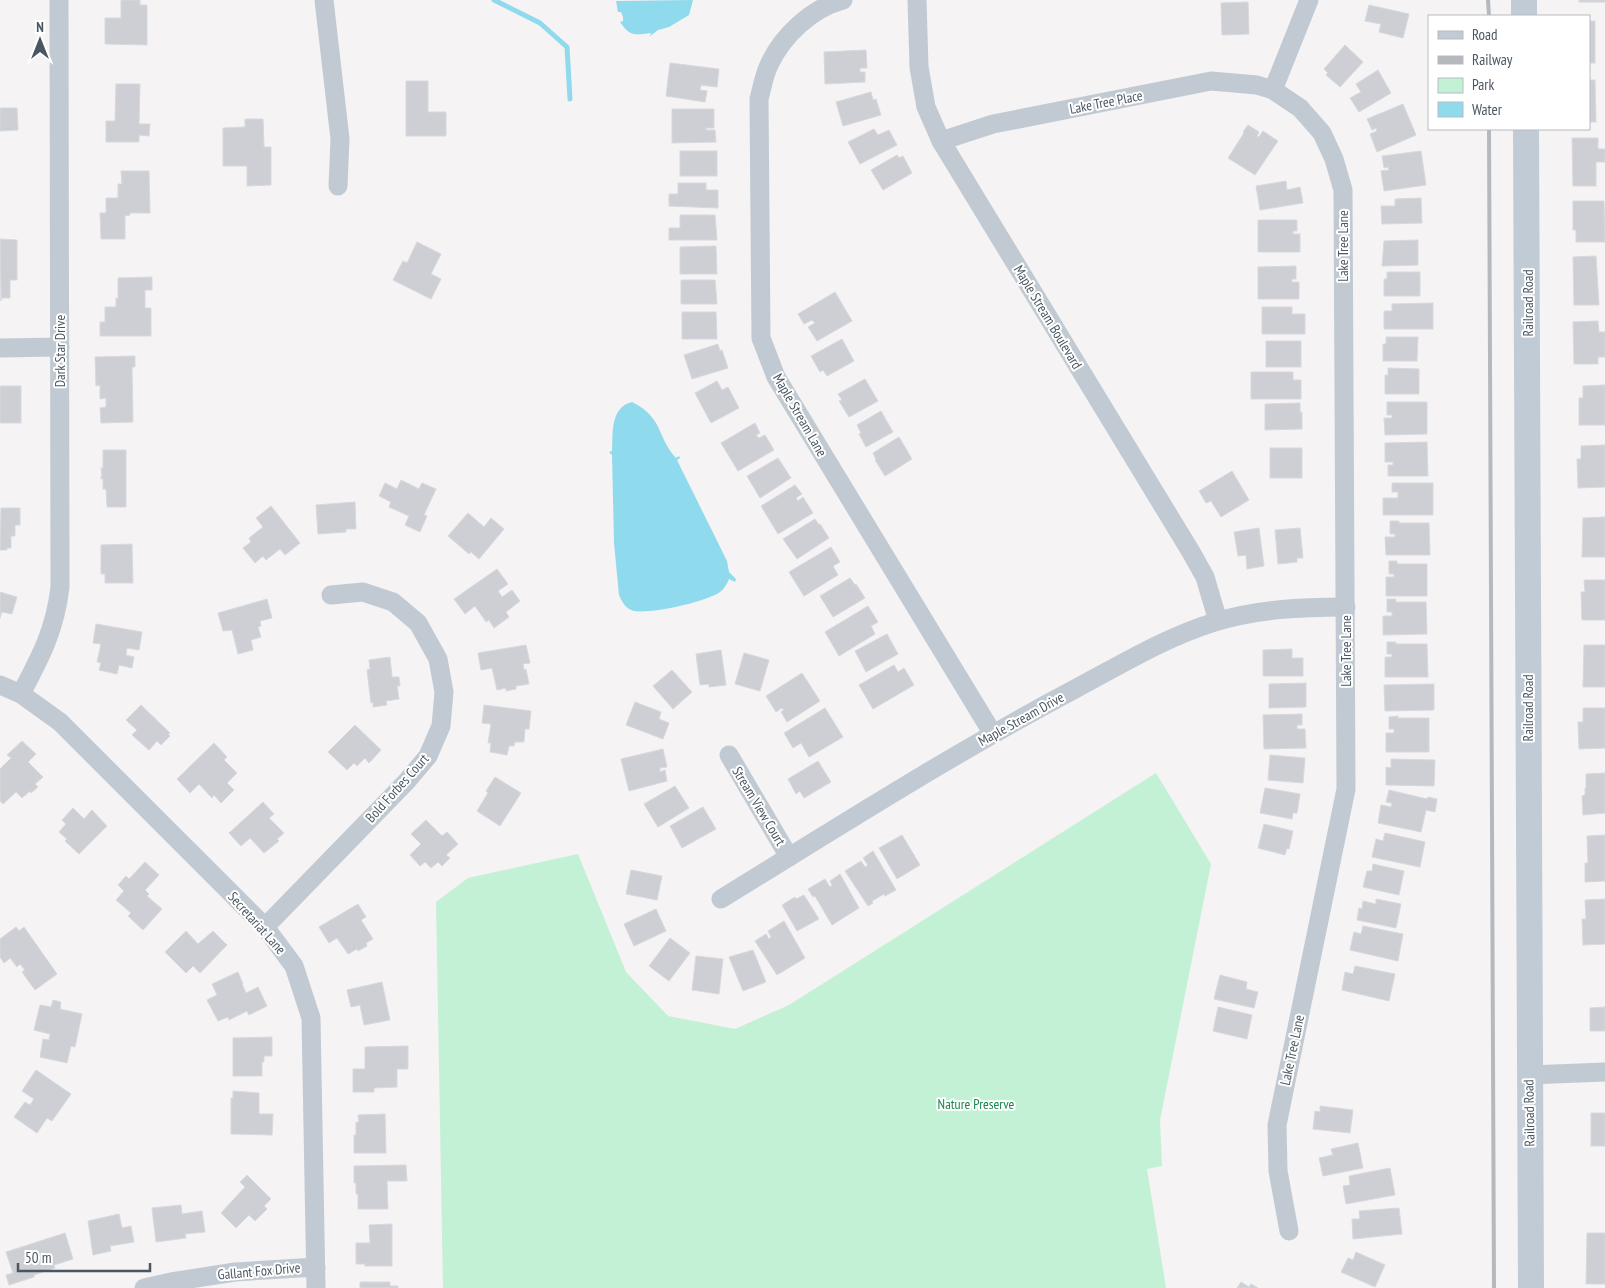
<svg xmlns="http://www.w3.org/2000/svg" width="1605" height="1288" font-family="'PT Sans Narrow',sans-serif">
<rect width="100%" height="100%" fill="#f5f3f3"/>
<path fill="#c3f1d5" d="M1156,773L1211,864L1160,1120L1162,1166L1147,1169L1166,1288H443L436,902L468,878L578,854L626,972L668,1016L735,1029L789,1005Z"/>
<g fill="#90daee">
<path d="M693,0L689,15L669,27L658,30L650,36L651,33C635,35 630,37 620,22L623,21V17L621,12H618L616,1Z"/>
<path d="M632,402C664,418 656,436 676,458L679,456L680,458L677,460L727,561L729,572L736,579L735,582L729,579C727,584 724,589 720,592C706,602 651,614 634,611C626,609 622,602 619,595L614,543L612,455L609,452L612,451C613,434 610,407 632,402Z"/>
</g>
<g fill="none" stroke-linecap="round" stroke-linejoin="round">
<path stroke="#90daee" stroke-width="5" d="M494,0L540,23L567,47L570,99"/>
</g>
<g fill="#cdcfd5" stroke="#d7d9de">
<path d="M121,0H140V5H147V45L105,44V18H121Z"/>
<rect x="1579" y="0" width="26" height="2"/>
<path d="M1248,2L1249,34L1222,35L1221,3Z"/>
<path d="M1369,5L1409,14L1403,38L1379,32L1381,24L1365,21Z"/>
<rect x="1589" y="21" width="6" height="42"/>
<path d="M1345,45L1363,62L1340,87L1326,75L1328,73L1324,69Z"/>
<path d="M866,50L867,68H860V72H865V82L825,84L824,52Z"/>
<path d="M670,63L719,69L717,87L701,85L700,90L707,91L705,102L666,96Z"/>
<path d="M1378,70L1391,93L1359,112L1350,98L1361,92L1356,84Z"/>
<path d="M1589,80H1595L1596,122H1589Z"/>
<path d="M406,81H428V112H446V136H406Z"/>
<path d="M116,84H140L139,124H150L149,136L139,135V142H106V121H115Z"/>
<path d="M871,92L873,100L876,99L881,115L843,126L836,102Z"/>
<path d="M1403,104L1416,135L1377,152L1370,134L1377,131L1376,128L1372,130L1367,119Z"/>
<path d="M0,108H17L18,130L0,131Z"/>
<path d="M672,109H714V128H706V130H715L716,142L672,143Z"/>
<path d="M245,119H263L264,147H271V185L247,186V166H223V128L245,127Z"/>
<path d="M1248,125L1259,132L1257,136L1259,137L1263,131L1278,141L1255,175L1228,158L1244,133L1243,132Z"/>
<path d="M874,129L878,135L889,130L897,145L860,164L848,142Z"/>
<path d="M1572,138H1598V149H1605V162H1596V186H1573Z"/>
<rect x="680" y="151" width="37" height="25"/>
<path d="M1421,151L1426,185L1384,191L1381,171L1389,170L1388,167L1384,168L1382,156Z"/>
<path d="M897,155L899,158L903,156L912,173L883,190L871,170Z"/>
<path d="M121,171H149L150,213H130V215L125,216V239H101L100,213H106V198H118V184H122Z"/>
<path d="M1286,181L1287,190L1300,187L1303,203L1260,210L1256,186Z"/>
<path d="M678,183H706V190H718V208L669,206V194H678Z"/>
<path d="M1421,198L1422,223L1382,224L1381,206H1395V199Z"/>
<path d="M1573,201H1604L1605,242H1576V230H1573Z"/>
<path d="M680,215H715L717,240H669V228H680Z"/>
<path d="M1258,220H1297V231H1293V234H1300V252H1258Z"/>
<path d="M0,239L17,240V280H10V298H1V301Z"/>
<path d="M1418,240V265L1382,266L1384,241Z"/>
<path d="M417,242L441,254L431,274L441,279L431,299L393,280L403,261L407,263Z"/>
<path d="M716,246L717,274H680V247Z"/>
<path d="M1596,256L1599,305H1574L1573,257Z"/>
<path d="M1296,266V279H1292V282H1299V299H1258V267Z"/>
<path d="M1387,272H1420V296H1384V279H1387Z"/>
<path d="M152,277V290H145V308H151V336H100V322H105V307H116V298L118,299V278Z"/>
<path d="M681,280H715L717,304H681Z"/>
<path d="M835,292L852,321L817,341L808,327L815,323L812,320L804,324L798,314Z"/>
<path d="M1433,303V329H1384V311H1392V304Z"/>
<path d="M1262,307H1292V314H1305V334H1262Z"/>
<path d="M682,312H716L717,339H682Z"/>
<path d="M1598,321L1599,332H1605V357H1598V364H1574L1573,322Z"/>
<path d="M1386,337H1418L1417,361H1383V344H1386Z"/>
<path d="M842,339L854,361L827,376L823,370L820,372L811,356Z"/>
<rect x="1266" y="341" width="35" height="26"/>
<path d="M718,344L720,351L722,350L728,368L692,379L684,355Z"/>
<path d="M135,356V367H132L133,422L101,423L100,408L106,407V398L100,399V385L96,386L95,357Z"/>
<path d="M1388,368L1419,369V394H1385V375H1388Z"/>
<path d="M1251,372H1293V380H1301V399H1251Z"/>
<path d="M865,379L878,401L849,417L839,401L842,400L838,394Z"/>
<path d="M717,381L722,390L728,387L739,408L711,423L695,393Z"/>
<path d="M1605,385V425H1579V398H1583V386Z"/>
<rect x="0" y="386" width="21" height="37"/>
<path d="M1387,402H1427V434L1385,435L1384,418H1392V415H1387Z"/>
<path d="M1300,403V412H1302V429L1265,430V404Z"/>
<path d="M881,411L893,432L866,447L859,434L861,433L857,425Z"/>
<path d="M755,423L760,433L756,435L759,438L765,435L774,450L738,471L721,443Z"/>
<path d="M899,437L912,459L885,476L875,460L876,459L873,453Z"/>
<path d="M1427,442L1428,476H1388V465H1393V462H1385V443Z"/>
<path d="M1605,445V487L1578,488L1577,459H1581V446Z"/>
<rect x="1270" y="448" width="32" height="30"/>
<path d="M103,450H126V507H107L106,489H103V479H101V476H102L101,468H103Z"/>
<path d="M778,458L791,478L760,498L747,476Z"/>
<path d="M1232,471L1249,500L1221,517L1211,501L1206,503L1199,491Z"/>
<path d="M401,480L419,489L422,483L436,489L424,515L427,516L420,532L405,525L409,516L389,507L391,502L379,496L385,483L397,489Z"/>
<path d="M1392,483H1433V515H1383V498H1398V492H1392Z"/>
<path d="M795,485L802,494L796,498L798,501L803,497L813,513L778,534L761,506Z"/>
<path d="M355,502L356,529H346V532L318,534L316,505Z"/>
<path d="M271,506L300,543L285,555L280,549L266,560L263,556L255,563L243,548L251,542L249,538L263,527L256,518Z"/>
<path d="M1,508H20V525H15V536H11V548H7V550H0Z"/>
<path d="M468,513L484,527L491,518L504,529L479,559L471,552L469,554L448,536Z"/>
<path d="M1605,517V557H1582L1583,518Z"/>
<path d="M815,519L819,525L820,524L829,538L797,559L783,539Z"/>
<path d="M1390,521H1399V523H1429L1430,555H1386L1385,537H1395V534H1390Z"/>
<path d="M1259,528L1264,566L1247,569L1246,555L1238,556L1234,532Z"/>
<path d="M1300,528L1303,558H1297V562L1278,564L1275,530Z"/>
<path d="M132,544L133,583H105V574H101V545Z"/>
<path d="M831,547L840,562L833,566L838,575L804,596L789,572Z"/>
<path d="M1389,561H1397V564H1427V596H1386V577H1394V574H1389Z"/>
<path d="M497,569L508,584L498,591L502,597L512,590L520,601L506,612L509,617L494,628L489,620L486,622L475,606L465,614L454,599Z"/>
<path d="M850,578L855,585L856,584L865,598L833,617L820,596Z"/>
<path d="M1584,580H1605V620H1582L1581,592H1585Z"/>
<path d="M0,592L17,597L12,614L2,612L0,618Z"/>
<path d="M267,599L272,618L260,621L261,626L258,627L261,637L251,640L253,650L238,654L232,630L223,631L218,613Z"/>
<path d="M1387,599H1396V602H1426L1427,634L1383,635V616H1392V612H1387Z"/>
<path d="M868,606L878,622L871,626L875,634L839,656L825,632Z"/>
<path d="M96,624L142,632L139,650L127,648L126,655L134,657L132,668L119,665L117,674L99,670L101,663L97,662L101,644L93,643Z"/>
<path d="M887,634L898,654L866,672L855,651Z"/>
<path d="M1387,642H1396V644H1427L1428,677H1385V657H1392V654H1387Z"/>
<path d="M526,645L530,663L523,664L524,670L526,669L529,684L516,686V689L506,691V688L497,690L492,668L481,670L478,653Z"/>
<path d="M1584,645H1605V687H1583Z"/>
<path d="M1292,649V658H1303V676H1263V650Z"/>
<path d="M721,650L726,685L709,687V684L700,685L696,654Z"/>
<path d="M744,653L769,660L760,691L735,684Z"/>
<path d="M390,657L392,677H399L400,686H397L399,699L386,701L387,705L373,707V702L371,703L367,670L370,669L369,660Z"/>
<path d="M894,665L898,672L904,668L914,685L873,709L859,685Z"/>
<path d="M672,670L692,692L673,709L653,686Z"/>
<path d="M802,673L820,701L787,722L781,712L784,710L782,708L776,712L766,696Z"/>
<path d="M1306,683V707L1269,708V684Z"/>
<path d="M1434,684V710L1385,711L1384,685Z"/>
<path d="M635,702L661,712L659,719L669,723L663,739L626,725Z"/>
<path d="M141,705L170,733L168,734L170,736L161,745L157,741L149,750L132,735L137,730L126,720Z"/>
<path d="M484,705L531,711L529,729H525L524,742H515L514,746H509L507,755L490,752L491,743H488L491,724L482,723Z"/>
<path d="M825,708L843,737L809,757L801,743L793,748L784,733Z"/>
<path d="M1583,708H1605V748L1579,749L1578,722H1583Z"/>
<path d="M1302,714V725H1297V729H1305L1306,748L1264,749L1263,715Z"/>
<path d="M1398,716V718H1429V752H1386V733H1394V729H1389V717Z"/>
<path d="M355,725L381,750L369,763L365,758L357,766L354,763L347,770L328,752Z"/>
<path d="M22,741L36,754L28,762L43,777L35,784L38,787L31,793L30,791L22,798L16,792L3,804L0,801V769L11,758L7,755Z"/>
<path d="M214,743L227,757L224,760L237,773L227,783L234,790L221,803L214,795L212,798L199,784L190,793L177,779Z"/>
<path d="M663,749L667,767L660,768V772L665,770L667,781L629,791L621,759Z"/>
<path d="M1270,755L1305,758L1303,783L1268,780Z"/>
<path d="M1391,759L1435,760L1434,786L1386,785V767L1391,768Z"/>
<path d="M818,761L831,782L804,798L800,791L796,794L788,779Z"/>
<path d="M1605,773V813L1583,815L1582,796L1585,795V788H1586V774Z"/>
<path d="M495,777L521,793L500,826L477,811L488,793L486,791Z"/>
<path d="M675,786L689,808L658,827L644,804Z"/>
<path d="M1265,788L1300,794L1297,813H1293L1292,819L1260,813Z"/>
<path d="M1389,790L1427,799L1428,797L1437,799L1435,812L1426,810L1421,832L1378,823L1381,805L1391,807L1392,803L1386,802Z"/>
<path d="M263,802L274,814L269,818L284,833L277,839L279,841L264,853L250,838L241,846L229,833Z"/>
<path d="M703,807L716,829L682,848L670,826Z"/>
<path d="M73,808L84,819L92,810L107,826L79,854L65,841L67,839L59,832L66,824L62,820Z"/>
<path d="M426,820L442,836L447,832L458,844L446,855L450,858L442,866L438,862L431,868L425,862L420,866L410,855L421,844L411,834Z"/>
<path d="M1264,824L1293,831L1289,849L1287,848L1285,855L1258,848Z"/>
<path d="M1385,833L1425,842L1420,867L1372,857L1376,839L1383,841Z"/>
<path d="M902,835L920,865L897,879L879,848Z"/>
<path d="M1605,835V881L1585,882V863H1588L1587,836Z"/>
<path d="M873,851L896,890L885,896L884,894L872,901L873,903L868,906L845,871L861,861L865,867L868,865L863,858Z"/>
<path d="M145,862L159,875L145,890L149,894L147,896L162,909L143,930L128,916L131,913L116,900L124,891L118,885L126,876L129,879Z"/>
<path d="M1373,864L1404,871L1399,895L1363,887L1367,871H1372Z"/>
<path d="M631,870L662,876L657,900L626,894Z"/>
<path d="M840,874L859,908L832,925L815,896L813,897L808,889L825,879L830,887L832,885L830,881Z"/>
<path d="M804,895L819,919L797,931L782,905L795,897L796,899Z"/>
<path d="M1376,899L1401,904L1396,928L1357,920L1359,908L1362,909L1363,901L1376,904Z"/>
<path d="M1605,899V944L1583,945L1582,919H1586L1585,900Z"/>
<path d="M358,904L366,917L361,920L373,939L366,943L367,946L358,951L357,949L348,954L337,938L329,943L319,927Z"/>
<path d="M656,909L666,931L634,946L624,924Z"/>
<path d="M784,921L805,958L777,975L755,941L766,934L769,939L771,937L768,931Z"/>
<path d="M1363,926L1403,934L1398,961L1350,950L1354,932L1361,934Z"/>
<path d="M16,927L19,931L24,927L57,974L35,990L22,972L25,970L20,964L17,967L10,958L4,963L0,957V939Z"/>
<path d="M186,931L198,944L213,931L227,945L200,973L193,966L186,973L165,952Z"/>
<path d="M670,938L690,953L669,981L649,966Z"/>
<path d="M753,950L766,982L743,991L729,957Z"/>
<path d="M696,956L723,959L719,994L692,990Z"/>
<path d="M1355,966L1395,974L1389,1001L1342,990L1345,972L1353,974Z"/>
<path d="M238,972L243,984H242L246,993L258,987L267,1006L249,1015L247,1011L229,1020L228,1017L218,1021L207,1000L217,995L212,984Z"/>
<path d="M1220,975L1247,982L1246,989L1258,992L1254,1008L1214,999Z"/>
<path d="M382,982L390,1020L364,1025L360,1005L351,1007L347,990Z"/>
<path d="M53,1000L61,1002L60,1009L82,1014L75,1047L71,1046L67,1063L40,1057L43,1039L49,1040L50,1034L34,1030L40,1005L51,1007Z"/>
<path d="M1218,1007L1252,1015L1247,1039L1213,1031Z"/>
<path d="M1605,1007V1031H1590V1008Z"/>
<path d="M272,1037V1056H264V1062H262V1076H233V1038Z"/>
<path d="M408,1046V1069H397V1087L374,1088V1092H353V1069H365V1047Z"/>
<path d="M36,1070L71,1094L52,1121L47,1118L37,1133L14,1117L25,1102L30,1105L34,1099L22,1091Z"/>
<path d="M233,1091L259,1093V1114H273L272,1135L231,1134V1098H233Z"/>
<path d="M1320,1106L1353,1110L1350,1133L1313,1129L1315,1111L1320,1112Z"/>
<rect x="1591" y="1113" width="14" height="33"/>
<path d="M385,1114L386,1153H354V1135H356V1122H359L358,1115Z"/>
<path d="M1358,1143L1363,1168L1323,1176L1319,1158L1333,1155L1331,1149Z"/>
<path d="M406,1165L407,1181H387L388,1209H358V1194H356V1183H354V1166Z"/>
<path d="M1390,1168L1395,1195L1346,1204L1343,1186L1350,1185L1349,1176Z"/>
<path d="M247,1175L271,1199L264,1206L267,1209L255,1221L249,1215L236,1228L221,1213L245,1187L240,1182Z"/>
<path d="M181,1205L182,1214L202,1211L205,1232L185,1234L186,1238L156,1242L152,1208Z"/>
<path d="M1399,1208L1402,1234L1353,1239L1352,1219H1360L1359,1211Z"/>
<path d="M119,1214L122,1228L131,1226L134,1242L110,1246L111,1251L93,1255L88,1221Z"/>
<path d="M392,1224V1266H365V1264H356V1243H370L369,1225Z"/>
<path d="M65,1233L73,1259L54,1265L55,1268L34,1275V1277L9,1285L6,1275L13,1273L6,1252Z"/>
<path d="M1587,1233H1605V1284H1586Z"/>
<path d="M1356,1252L1385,1265L1375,1287L1341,1272L1348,1258L1353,1260Z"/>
<path d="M360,1282H390V1286H398V1288H360Z"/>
<path d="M1241,1282L1249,1287L1251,1284L1258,1288H1237Z"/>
</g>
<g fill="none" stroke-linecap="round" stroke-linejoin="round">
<g stroke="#c1cad2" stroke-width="19">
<path d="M324,0L340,139L338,186"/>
<path d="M843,0C812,8 782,36 769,65C764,75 762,88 759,99L761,338L776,377L993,734"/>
<path d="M917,0L919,67L926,107L941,141L1191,552L1205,577L1218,621"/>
<path d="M1273,90L1309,0"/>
<path d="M941,141L993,124L1211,81L1257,85L1273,90L1300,108L1322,133L1334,159L1343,190L1346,789L1277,1125L1278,1171L1289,1231"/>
<path d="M0,348L60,347"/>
<path d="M0,685L21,694L60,722L265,927L294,966L311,1018L316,1288"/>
<path d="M21,694C41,656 55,630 60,587L59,0"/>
<path d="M729,755L789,857"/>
<path d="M721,899C838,827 954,753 1075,689C1120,665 1166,637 1215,622C1258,609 1301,607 1346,607"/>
<path d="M265,927L407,781L428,756L441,726L444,692L438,659L418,623L393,602L363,592L331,595"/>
<path d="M1529,1075L1605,1072"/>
<path d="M144,1288L171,1282L235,1272L316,1267"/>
</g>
<g stroke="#c1cbd6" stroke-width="26">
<path d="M1524,0V16"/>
<path d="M1526,129C1531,515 1526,902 1531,1288"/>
</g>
<g stroke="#b5b8bd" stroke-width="4">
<path d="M1488,0L1489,16"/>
<path d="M1489,129L1494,1288"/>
</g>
</g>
<g text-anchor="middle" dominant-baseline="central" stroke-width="4" stroke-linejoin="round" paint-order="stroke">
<g font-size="14" fill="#4a5661" stroke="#fff">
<text transform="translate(1106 102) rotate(-11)">Lake Tree Place</text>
<text transform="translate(1343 246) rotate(-90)">Lake Tree Lane</text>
<text transform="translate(1528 303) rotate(-90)">Railroad Road</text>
<text transform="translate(1048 317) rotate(59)">Maple Stream Boulevard</text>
<text transform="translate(60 351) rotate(-90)">Dark Star Drive</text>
<text transform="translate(800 415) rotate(60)">Maple Stream Lane</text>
<text transform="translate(1346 651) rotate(-90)">Lake Tree Lane</text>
<text transform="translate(1528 708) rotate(-90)">Railroad Road</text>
<text transform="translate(1021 719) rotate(-29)">Maple Stream Drive</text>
<text transform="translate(397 788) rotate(-48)">Bold Forbes Court</text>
<text transform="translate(759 806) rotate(59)">Stream View Court</text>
<text transform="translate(257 923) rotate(48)">Secretariat Lane</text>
<text transform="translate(1292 1050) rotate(-78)">Lake Tree Lane</text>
<text transform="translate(1529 1113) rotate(-91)">Railroad Road</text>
<text transform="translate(259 1271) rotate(-5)">Gallant Fox Drive</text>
</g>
<g font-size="14" fill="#17864f" stroke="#fff">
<text x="976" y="1104">Nature Preserve</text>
</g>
</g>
<rect x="1428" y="15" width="162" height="115" fill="#ffffff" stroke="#b7bbc0"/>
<rect x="1438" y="31" width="25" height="8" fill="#c1cbd6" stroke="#b7bbc0"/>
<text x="1472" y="40" font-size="15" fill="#4a5661">Road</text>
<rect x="1438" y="56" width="25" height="8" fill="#b5b8bd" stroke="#b7bbc0"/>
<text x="1472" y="65" font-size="15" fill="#4a5661">Railway</text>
<rect x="1438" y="78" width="25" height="15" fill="#c3f1d5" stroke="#b7bbc0"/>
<text x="1472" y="90" font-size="15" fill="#4a5661">Park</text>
<rect x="1438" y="102" width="25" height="15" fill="#90daee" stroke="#b7bbc0"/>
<text x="1472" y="115" font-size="15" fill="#4a5661">Water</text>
<g transform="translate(40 40)" stroke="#ffffff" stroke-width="4" paint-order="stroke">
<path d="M0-4L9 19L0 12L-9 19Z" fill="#4a5661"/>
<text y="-8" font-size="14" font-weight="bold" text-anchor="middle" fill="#4a5661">N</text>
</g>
<path d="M18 1263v8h132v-8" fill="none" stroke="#4a5661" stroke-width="2.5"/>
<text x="25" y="1263" font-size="15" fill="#4a5661" stroke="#ffffff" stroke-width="4" paint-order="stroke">50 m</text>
</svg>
